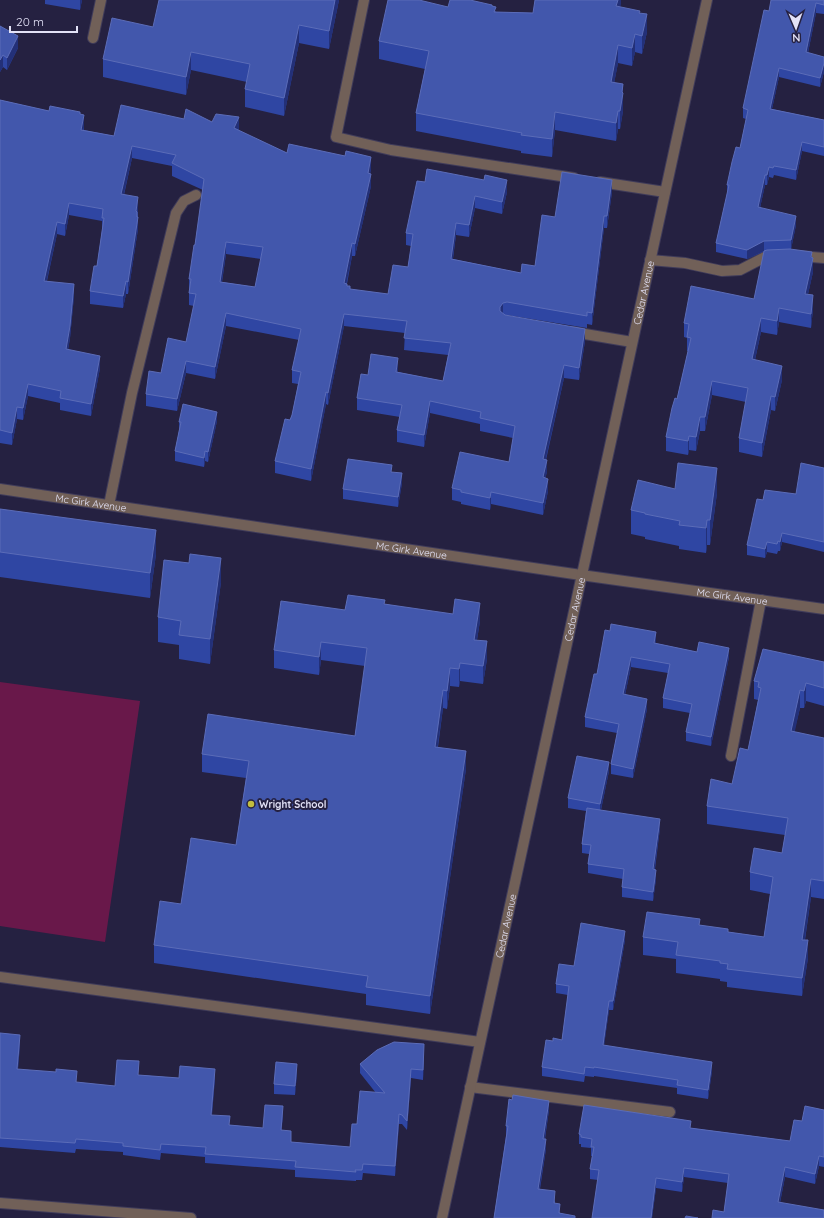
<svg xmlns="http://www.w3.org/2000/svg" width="824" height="1218" font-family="Quicksand,sans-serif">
<rect width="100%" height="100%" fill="#252141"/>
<path fill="#69184a" d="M0,682L140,701L105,942L0,926Z"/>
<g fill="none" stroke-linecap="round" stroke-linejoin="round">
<g stroke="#403c5a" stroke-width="12">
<g id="lane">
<path d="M364,0L336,137L391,150L574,178"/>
<path d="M93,38L101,0"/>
<path d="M600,182L665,192"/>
<path d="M800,256L824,258"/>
<path d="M650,260L685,263L722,271L740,270L765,257L776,256"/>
<path d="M573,332L632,342"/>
<path d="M109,505L132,393L176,213L184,201L196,195"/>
<path d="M731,756L761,600"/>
<path d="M0,977L480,1042"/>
<path d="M470,1087L670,1112"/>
</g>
</g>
<g stroke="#403c5a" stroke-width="12">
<g id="street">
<path id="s1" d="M0,489L581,575L824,609"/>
<path d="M0,1203L191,1218"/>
<path id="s2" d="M442,1218L707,0"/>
</g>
</g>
<use href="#lane" stroke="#716058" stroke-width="10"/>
<use href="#street" stroke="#716058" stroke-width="10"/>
</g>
<g fill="#2f46a3" fill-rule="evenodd">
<path d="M45,0H82L80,10L45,4Z"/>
<path d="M339,0L329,49L299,43L284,116L245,107V89L247,82L191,70L186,95L103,77V59L153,27Z"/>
<path d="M621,0L620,7L640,13L647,32L642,54L635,52L632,66L618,63L614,83L623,84V111L620,129H618L616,141L555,130L552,157L521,153V151L416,131V113L425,69L379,59V41L448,7L492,6L496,12L533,13Z"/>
<path d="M824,0V14L816,13L808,53L824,57V72L820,87L779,77L772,109L824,120V156L802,151L796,180L774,175L773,178L769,177L767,185H765L760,208L796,225L791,249L812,258L813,272L808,294L813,309L811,328L779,322L777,335L761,332L755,360L782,380L775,411L771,410L762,457L739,452V438L746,402L712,395L705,431H700L696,451L689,450L688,455L666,451V437L677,399L688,351H687V338L684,337V323L754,299L765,251L747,259L716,252V243L727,194V185L740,148L746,119L743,118V108L769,11Z"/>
<path d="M0,26L18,48L7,70L3,67L0,72Z"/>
<path d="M0,100L49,111L80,114L84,127V130L114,136L184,119L212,122L239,130V131L287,153L371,169L370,174L371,186L355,256H352L347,284V286L350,290L388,294L408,267L411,246L406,245V233L425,182L507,192L502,214L475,208L469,237L456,235L453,259L521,273L535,266L555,217L612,192L607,228H604L592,325L587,324V328L507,315H505L585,341L579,380L564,378L546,460L547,472L545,478L548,491L543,515L491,504L490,510L461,504V502L452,500V488L509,462L513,438L480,431V424L430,413L424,447L397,442V430L400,417L357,410V398L368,375L398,370V372L443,381L448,355L404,350L405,333L344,326L328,405L326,404L311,481L275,473V461L292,415L298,384L292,383V370L299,340L226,326L215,379L186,373L177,411L146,406V394L186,342L194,306L189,305V279L195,245L203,190L172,176V166L132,158L124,195L138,209V229L128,294H126L123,308L90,304V291L97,266L102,230V221L69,215L65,236L57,234L47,281L74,296L70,338L68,350L100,368L91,416L60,410V403L28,396L23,420L17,419L12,445L0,443ZM226,254L261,259L255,287L222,282Z"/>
<path d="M217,421L208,462L205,461L204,467L175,461V451L179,431V422Z"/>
<path d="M824,468V552L782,542L780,551H778L777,554L767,552L765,558L747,555V545L763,500L796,494Z"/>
<path d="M392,472L402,483L398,507L343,499V489Z"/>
<path d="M675,489L717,493L710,545H707L706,553L679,549V546L645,539V537L631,534V510Z"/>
<path d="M0,509L156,554L150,598L0,577Z"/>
<path d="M221,582L210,664L179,659V645L158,642V617Z"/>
<path d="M385,604L480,621L477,640L487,659L483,684L460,681L459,687L450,686L447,709L443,708L438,747L466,769L430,1014L366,1005V994L154,963V945L181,904L236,845L246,778L202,772V754L355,736L365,666L321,660L319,675L274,668V650L345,610Z"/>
<path d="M656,642L655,643L697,652L729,657L711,746L686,741V732L690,713L663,708V698L668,673L631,667L625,695L647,709L633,778L611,774V764L617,733L585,727V717L597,674Z"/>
<path d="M824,662V706L806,701L804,708H800L794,732L824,738V899L811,897L805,940L808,958L802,996L727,987V982L720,981V979L676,973V959L643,955V937L700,925L728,932L764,937L770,894L750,890V872L782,853L785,835L707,824V806L732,784L748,750L758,700L754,699V681Z"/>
<path d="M609,771L601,810L660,828L655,869L656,879L653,901L622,897V887L623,879L588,873V864L589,854L582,853V844L586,811L568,808V798Z"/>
<path d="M625,940L613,1010H609L604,1045L712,1071L708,1099L677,1094V1088L594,1076V1077L585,1076L584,1082L542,1076V1067L553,1041L562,1040L568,995L556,993V984L574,966Z"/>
<path d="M0,1033L20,1045L18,1069L77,1083L115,1086L139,1075L179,1078H215L212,1115L230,1125L263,1128L283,1116L281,1130L291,1142L350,1147L357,1124L376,1093L360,1073V1064L424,1054L423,1080L411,1078L407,1130L402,1124H399L395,1176L363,1173L362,1180H356V1181L295,1177V1170L205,1163V1157L161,1153L160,1160L123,1155V1152L76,1149L75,1153L0,1147Z"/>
<path d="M297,1073L295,1095L274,1094V1084Z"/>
<path d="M549,1110L545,1139L546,1149L540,1189L555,1201V1203L560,1213L575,1218H494L506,1136V1126Z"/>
<path d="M824,1110V1167L819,1166L815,1184L785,1177L780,1203L724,1212L728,1183L684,1177L682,1192L656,1188L652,1218H592L598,1180L590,1179V1169L592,1156H591V1148L581,1147V1144H579V1134L691,1128L790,1141L802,1121Z"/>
</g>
<g fill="#233078">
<path d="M80,0H82L80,10Z"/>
<path d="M335,0H339L329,49V31Z"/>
<path d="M618,0H621V4L616,24V6Z"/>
<path d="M816,3V13L806,62V52Z"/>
<path d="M647,14V32L642,54V36Z"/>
<path d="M299,25V43L284,116V98Z"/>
<path d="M635,34V52L632,66V48Z"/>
<path d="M18,36V48L7,70V58Z"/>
<path d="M618,45V63L611,100V82Z"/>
<path d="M191,52V70L186,95V77Z"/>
<path d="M3,55V67L0,72V60Z"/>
<path d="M824,63V72L820,87V78Z"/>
<path d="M779,68V77L770,118V109Z"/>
<path d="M623,84V111L620,129V111L622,92Z"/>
<path d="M618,111V129L616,141V123Z"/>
<path d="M555,112V130L552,157V139Z"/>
<path d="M84,115V127L81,142V130Z"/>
<path d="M239,117V130L234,140V128Z"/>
<path d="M802,142V151L796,180V170Z"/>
<path d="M132,146V158L121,207V194Z"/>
<path d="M371,157V169L368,185V173Z"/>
<path d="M769,167V177L767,185V175Z"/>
<path d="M371,174V186L355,256V244Z"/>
<path d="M765,175V185L758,217V207Z"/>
<path d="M507,180V192L502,214V202Z"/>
<path d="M612,180V192L607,228V216Z"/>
<path d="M475,196V208L469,237V225Z"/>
<path d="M138,197V209L136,224V211Z"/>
<path d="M69,203V215L65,236V224Z"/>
<path d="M137,212L138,229L128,294V282Z"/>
<path d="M604,216V228L592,325V313Z"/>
<path d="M796,216V225L791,250V240Z"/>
<path d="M57,222V234L44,293V281Z"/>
<path d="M456,223V235L451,271V259Z"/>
<path d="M764,241V251L747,259V250Z"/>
<path d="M226,242V254L220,294V282Z"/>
<path d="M352,243V256L344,295V283Z"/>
<path d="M812,252V264L813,258V272L805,308V294Z"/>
<path d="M126,281V294L123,308V296Z"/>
<path d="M74,284V296L70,338L66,362V349Z"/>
<path d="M813,295V309L811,328V314Z"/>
<path d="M503,303V315L500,320V307Z"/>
<path d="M779,308V322L777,335V321Z"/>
<path d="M226,313V326L215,379V367Z"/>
<path d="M344,314V326L328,405V393Z"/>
<path d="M761,318V332L752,373V359Z"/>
<path d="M585,329V341L579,380V368Z"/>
<path d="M100,356V368L91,416V404Z"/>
<path d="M398,358V370L396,384V372Z"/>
<path d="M186,361V373L177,411V399Z"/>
<path d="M564,365V378L543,471V459Z"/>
<path d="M782,366V380L775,411V397Z"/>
<path d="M712,381V395L705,431V417Z"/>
<path d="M28,384V396L23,420V408Z"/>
<path d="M326,392V404L311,481V469Z"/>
<path d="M771,396V410L762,457V443Z"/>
<path d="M430,401V413L424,447V435Z"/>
<path d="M17,407V419L12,445V433Z"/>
<path d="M217,412V421L208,462V452Z"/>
<path d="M700,417V431L696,451V437Z"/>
<path d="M689,436V450L688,455V441Z"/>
<path d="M205,451V461L204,467V458Z"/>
<path d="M547,460V472L543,489V477Z"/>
<path d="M717,468V493L710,545V520Z"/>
<path d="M402,473V483L398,507V497Z"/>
<path d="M548,479V491L543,515V503Z"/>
<path d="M491,492V504L490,510V498Z"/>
<path d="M707,520V545L706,553V528Z"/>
<path d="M156,530V554L150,598V573Z"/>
<path d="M782,533V542L780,551V542Z"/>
<path d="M767,542V552L765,558V549Z"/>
<path d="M221,558V582L210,664V639Z"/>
<path d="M480,603V621L474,658V640Z"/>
<path d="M656,632V642L654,652V643Z"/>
<path d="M487,641V659L483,684V666Z"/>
<path d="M321,642V660L319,675V657Z"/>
<path d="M729,648V657L711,746V737Z"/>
<path d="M631,657V667L623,704V694Z"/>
<path d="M460,663V681L459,687V669Z"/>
<path d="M450,668V686L447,709V691Z"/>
<path d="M806,683V701L804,708V691Z"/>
<path d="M443,690V708L435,765V747Z"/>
<path d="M800,690V708L791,749V731Z"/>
<path d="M647,699V709L633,778V769Z"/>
<path d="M466,751V769L430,1014V996Z"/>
<path d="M609,762V771L600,814V804Z"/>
<path d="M660,819V828L653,879V869Z"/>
<path d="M656,870V879L653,901V892Z"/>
<path d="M811,879V897L802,958V940Z"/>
<path d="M625,931V940L613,1010V1001Z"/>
<path d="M808,940V958L802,996V978Z"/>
<path d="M609,1001V1010L603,1054V1045Z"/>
<path d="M20,1035V1045L17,1079V1069Z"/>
<path d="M424,1044V1054L423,1080V1070Z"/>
<path d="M712,1062V1071L708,1099V1090Z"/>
<path d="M297,1064V1073L295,1095V1086Z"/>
<path d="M215,1069V1078L211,1124V1115Z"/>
<path d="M411,1069V1078L407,1130V1121Z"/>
<path d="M549,1101V1110L543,1149V1139Z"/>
<path d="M283,1106V1116L281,1139V1130Z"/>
<path d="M399,1114V1124L395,1176V1166Z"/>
<path d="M546,1139V1149L538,1198V1189Z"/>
<path d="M819,1156V1166L815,1184V1174Z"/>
<path d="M785,1167V1177L778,1212V1202Z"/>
<path d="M684,1168V1177L682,1192V1182Z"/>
<path d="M656,1178V1188L652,1218H651Z"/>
</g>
<g fill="#4257ac" stroke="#5b6cb8" fill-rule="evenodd">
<path d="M159,0H335L329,31L299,25L284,98L245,89L250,64L191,52L186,77L103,59L112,18L153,27Z"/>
<path d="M388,0H419L448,7L450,0H470L492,5V6L496,7L494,12L533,13L535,0H618L616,6L640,11L639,13L647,14L642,36L635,34L632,48L618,45L611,82L623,84L622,92L623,93L620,111H618L616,123L555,112L552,139L521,135L522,133L416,113L429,51L379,41Z"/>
<path d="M771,0H824V5L816,3L806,52L824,57V63L820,78L779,68L770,109L824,120V147L802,142L796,170L774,166L773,168L769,167L767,175H765L758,207L796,216L791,240L764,241L747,250L716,243L729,185H727L732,162L736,147L740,148L748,110L743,108L764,10L769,11Z"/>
<path d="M0,26L18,36L7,58L3,55L0,60Z"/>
<path d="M0,100L49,111L50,106L80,112V114L84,115L81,130L114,136L121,105L184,119L186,109L212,122L216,114L239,117L234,128L287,153L289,144L345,156L346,151L371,157L368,173L371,174L355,244L352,243L344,283L347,284V286H350V289L388,294L393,265L408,267L413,234L406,233L417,181L425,182L427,169L484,180L485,175L507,180L502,202L475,196L469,225L456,223L451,259L521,273L522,264L535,266L542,215L555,217L562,172L612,180L607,216H604L592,313L587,312V316L507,302L503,303L500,307V311L505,315L585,329L579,368L564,365L543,459L547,460L543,477L548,479L543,503L491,492L490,498L461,492V490L452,488L460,452L509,462L515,426L480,418L481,412L430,401L424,435L397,430L402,405L357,398L361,374L368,375L371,354L398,358L396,372L443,381L451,343L404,338L407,321L344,314L328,393L326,392L311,469L275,461L285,419L290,420L292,415L301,372L292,370L301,329L226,313L215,367L186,361L177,399L146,394L149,371L161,373L168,338L186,342L196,294L189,293L191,279H189L194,245H195L204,179L172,163L176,155L132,146L121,194L138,197L136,211L137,212V217H138L128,282L126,281L123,296L90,291L94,266H97L104,218H102L103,209L69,203L65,224L57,222L44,281L74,284L70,326L66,349L100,356L91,404L60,398L61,391L28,384L23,408L17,407L12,433L0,430ZM226,242L263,247L255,287L220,282Z"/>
<path d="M790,249L812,252L811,257L813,258L805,294L813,295L811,314L779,308L777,321L761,318L752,359L782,366L775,397L771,396L762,443L739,438L748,388L712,381L705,417H700L696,437L689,436L688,441L666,437L672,408L675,398L677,399L691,338L687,337L689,324L684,323L691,286L754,299L764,251L767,250Z"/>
<path d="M183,404L217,412L208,452L205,451L204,458L175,451L181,422H179Z"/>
<path d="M348,459L392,465L391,472L402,473L398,497L343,489Z"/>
<path d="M678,463L717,468L710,520H707L706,528L679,525L680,521L645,514V513L631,510L638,480L675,489Z"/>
<path d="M801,463L824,468V542L782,533L780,542L778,541L777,544L767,542L765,549L747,545L757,499L763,500L765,490L796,494Z"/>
<path d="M0,509L156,530L150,573L0,552Z"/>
<path d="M190,554L221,558L210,639L179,635L181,621L158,617L164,560L189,563Z"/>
<path d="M348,595L385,600L384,604L453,614L455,599L480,603L474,640L487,641L483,666L460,663L459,669L450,668L447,691L443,690L435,747L466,751L430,996L366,987L368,976L154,945L160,901L181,904L191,838L236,845L249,761L202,754L208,714L355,736L367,648L321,642L319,657L274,650L281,601L345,610Z"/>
<path d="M611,624L656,632L654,643L697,652L699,642L729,648L711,737L686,732L692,704L663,698L670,664L631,657L623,694L647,699L633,769L611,764L619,724L585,717L594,674H597L605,630L610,631Z"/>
<path d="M763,649L824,662V688L806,683L804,691L800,690L791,731L824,738V881L811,879L802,940H808L802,978L727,969L728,964L720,963V961L676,955L678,942L643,937L647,912L700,919L699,925L728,929V932L764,937L773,877L750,872L754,848L782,853L788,818L707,806L711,779L732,784L740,748L748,750L761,688L758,687L759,682L754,681Z"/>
<path d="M577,756L609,762L600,804L568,798Z"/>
<path d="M587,808L660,819L653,869L656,870L653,892L622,887L624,869L588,864L591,845L582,844Z"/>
<path d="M581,923L625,931L613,1001H609L603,1045L712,1062L708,1090L677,1085L678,1080L594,1067V1068L585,1067L584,1074L542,1067L546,1040L553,1041V1038L562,1040L569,986L556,984L559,964L574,966Z"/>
<path d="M0,1033L20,1035L17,1069L56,1072V1069L77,1071L76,1082L115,1086L117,1060L139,1061L138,1075L179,1078L180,1066L215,1069L211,1115L230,1116L229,1125L263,1128L265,1105L283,1106L281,1130L291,1131V1142L350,1147L352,1124H357L360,1091L385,1093L360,1064L377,1050L394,1042L424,1044L423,1070L411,1069L407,1121L402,1115L399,1114L395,1166L363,1164L362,1170H355L356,1172L295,1167L296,1161L205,1154L206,1147L161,1144L160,1150L123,1146V1143L76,1139L75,1143L0,1138Z"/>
<path d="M276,1062L297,1064L295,1086L274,1084Z"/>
<path d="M513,1095L549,1101L543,1139H546L538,1189L555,1191L554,1203L560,1204L559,1213L575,1216V1218H494L508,1126H506L509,1099L512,1100Z"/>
<path d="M584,1105L691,1121L690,1128L790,1141L794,1120L802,1121L805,1106L824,1110V1157L819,1156L815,1174L785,1167L778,1202L824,1210V1218H712L713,1210L724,1212L729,1174L684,1168L682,1182L656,1178L651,1218H592L599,1170L590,1169L594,1147H591L592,1139L581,1137V1135L579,1134Z"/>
<path d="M686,1216L698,1218H685Z"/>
</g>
<circle fill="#c2bd3f" stroke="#252141" stroke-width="1.5" cx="251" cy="804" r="4"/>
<g text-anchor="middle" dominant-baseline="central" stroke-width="4" stroke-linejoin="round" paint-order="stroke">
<g font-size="10" fill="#e3e2f7" stroke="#252141">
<text stroke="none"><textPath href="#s2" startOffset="947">Cedar Avenue</textPath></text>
<text stroke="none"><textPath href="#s1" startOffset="92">Mc Girk Avenue</textPath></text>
<text stroke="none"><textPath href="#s1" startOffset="416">Mc Girk Avenue</textPath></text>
<text stroke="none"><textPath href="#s1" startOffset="740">Mc Girk Avenue</textPath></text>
<text stroke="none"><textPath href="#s2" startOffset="623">Cedar Avenue</textPath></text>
<text stroke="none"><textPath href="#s2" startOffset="299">Cedar Avenue</textPath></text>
</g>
<g font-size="10" font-weight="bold" fill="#e3e2f7" stroke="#252141" text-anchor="start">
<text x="259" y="804">Wright School</text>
</g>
</g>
<g transform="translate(796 28) rotate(178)" stroke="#252141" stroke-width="3" paint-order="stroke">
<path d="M0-3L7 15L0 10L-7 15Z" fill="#e3e2f7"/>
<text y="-6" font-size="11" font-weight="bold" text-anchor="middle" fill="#e3e2f7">N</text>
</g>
<path d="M10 26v6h67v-6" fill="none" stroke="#e3e2f7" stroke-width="2"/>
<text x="16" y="26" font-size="12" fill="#e3e2f7" stroke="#252141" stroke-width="3" paint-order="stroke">20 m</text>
</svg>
